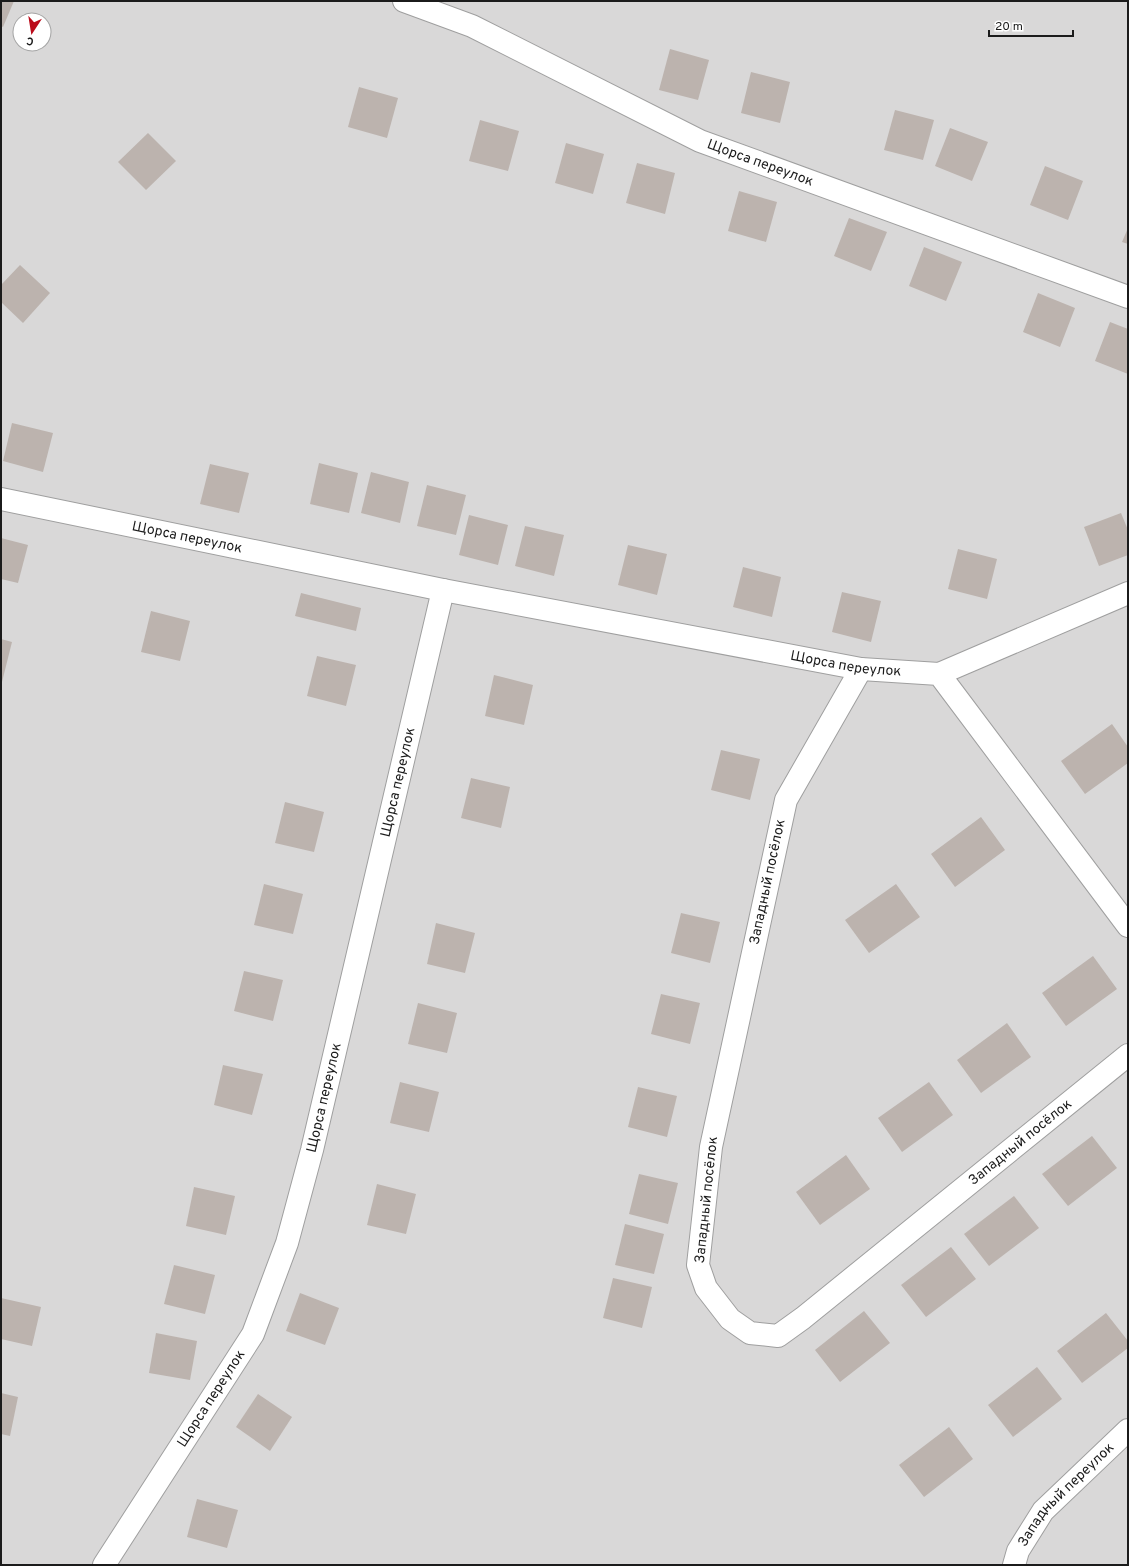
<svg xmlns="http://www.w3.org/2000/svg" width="1129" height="1566" font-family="Overpass,sans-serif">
<rect width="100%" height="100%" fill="#ece7e1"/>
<path fill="#d9d8d8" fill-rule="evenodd" d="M1,1H1128V1565H1ZM20,20H44V44H20Z"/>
<g fill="#bcb3ae">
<path d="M1,1H14L3,27L1,26Z"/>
<path d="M670,49L709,60L698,100L659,90Z"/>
<path d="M751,72L790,82L780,123L741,113Z"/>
<path d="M359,87L398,98L387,138L348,127Z"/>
<path d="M895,110L934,120L923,160L884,150Z"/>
<path d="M480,120L519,131L508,171L469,161Z"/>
<path d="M950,128L988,142L972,181L935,166Z"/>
<path d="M148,133L176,161L146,190L118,162Z"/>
<path d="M566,143L604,154L593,194L555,183Z"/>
<path d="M637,163L675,173L665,214L626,203Z"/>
<path d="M1045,166L1083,181L1068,220L1030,205Z"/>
<path d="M739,191L777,202L766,242L728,231Z"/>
<path d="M849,218L887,232L871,271L834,256Z"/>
<path d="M1128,228V244L1122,242Z"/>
<path d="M924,247L962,262L946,301L909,286Z"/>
<path d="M20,265L50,293L23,323L1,302V285Z"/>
<path d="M1038,293L1075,308L1060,347L1023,332Z"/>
<path d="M1110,322L1128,329V374L1095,361Z"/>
<path d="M12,423L53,433L43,472L3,461Z"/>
<path d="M319,463L358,473L349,513L310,504Z"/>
<path d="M210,464L249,473L239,513L200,504Z"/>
<path d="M371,472L409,482L400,523L361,513Z"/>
<path d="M427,485L466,495L456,535L417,526Z"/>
<path d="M1121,513L1128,530V555L1099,566L1084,527Z"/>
<path d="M469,515L508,525L498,565L459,555Z"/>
<path d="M525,526L564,535L554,576L515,566Z"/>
<path d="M1,538L28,545L18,583L1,579Z"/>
<path d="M628,545L667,554L657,595L618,585Z"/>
<path d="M958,549L997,559L987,599L948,589Z"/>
<path d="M743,567L781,577L772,617L733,607Z"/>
<path d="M842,592L881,601L871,642L832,632Z"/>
<path d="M301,593L361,608L356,631L295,616Z"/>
<path d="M151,611L190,621L180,661L141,652Z"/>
<path d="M1,639L12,642L2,682H1Z"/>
<path d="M317,656L356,665L346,706L307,696Z"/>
<path d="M494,675L533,685L524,725L485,716Z"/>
<path d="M1112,724L1128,747V763L1085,794L1061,761Z"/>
<path d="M721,750L760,759L750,800L711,790Z"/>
<path d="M471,778L510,787L501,828L461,818Z"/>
<path d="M285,802L324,812L314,852L275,843Z"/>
<path d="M981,817L1005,850L955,887L931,854Z"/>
<path d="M264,884L303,894L293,934L254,925Z"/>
<path d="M896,884L920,917L869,953L845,920Z"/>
<path d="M681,913L720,922L710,963L671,953Z"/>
<path d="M436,923L475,933L465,973L427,964Z"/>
<path d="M1093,956L1117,989L1066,1026L1042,993Z"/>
<path d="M244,971L283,980L273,1021L234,1011Z"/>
<path d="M661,994L700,1003L690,1044L651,1034Z"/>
<path d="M418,1003L457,1013L447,1053L408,1044Z"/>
<path d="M1007,1023L1031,1057L981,1093L957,1060Z"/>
<path d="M223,1065L263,1074L252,1115L214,1105Z"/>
<path d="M400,1082L439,1092L429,1132L390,1123Z"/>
<path d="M929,1082L953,1115L902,1152L878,1118Z"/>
<path d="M638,1087L677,1096L667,1137L628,1127Z"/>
<path d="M1092,1136L1117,1168L1068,1206L1042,1174Z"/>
<path d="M846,1155L870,1189L820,1225L796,1192Z"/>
<path d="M639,1174L678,1183L668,1224L629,1214Z"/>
<path d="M377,1184L416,1194L406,1234L367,1225Z"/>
<path d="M194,1187L235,1196L226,1235L186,1226Z"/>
<path d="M1014,1196L1039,1228L989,1266L964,1234Z"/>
<path d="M625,1224L664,1234L654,1274L615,1265Z"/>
<path d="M951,1247L976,1279L926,1317L901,1285Z"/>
<path d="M174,1265L215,1275L205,1314L164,1304Z"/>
<path d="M613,1278L652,1287L642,1328L603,1318Z"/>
<path d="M300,1293L339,1308L325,1345L286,1331Z"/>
<path d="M1,1298L41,1307L32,1346L1,1339Z"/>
<path d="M864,1311L890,1343L840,1382L815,1350Z"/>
<path d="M1106,1313L1128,1341V1348L1082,1383L1057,1351Z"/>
<path d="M156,1333L197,1341L190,1380L149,1373Z"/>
<path d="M1037,1367L1062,1399L1013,1437L988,1405Z"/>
<path d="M1,1393L18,1397L10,1436L1,1434Z"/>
<path d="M258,1394L292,1417L270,1451L236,1427Z"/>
<path d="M949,1427L973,1459L924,1497L899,1465Z"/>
<path d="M197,1499L238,1510L227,1548L187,1537Z"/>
</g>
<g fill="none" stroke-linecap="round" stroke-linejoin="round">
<g stroke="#9f9f9f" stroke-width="24">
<g id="street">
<path id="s1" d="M404,1L472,26L700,141L1128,297"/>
<path id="s2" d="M1,499L443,590L861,669L939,674L1128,926"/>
<path id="s3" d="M861,669L786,800L711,1147L698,1265L706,1288L730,1319L750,1333L778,1336L803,1318L1128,1055"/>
<path d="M939,674L1128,593"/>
<path id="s4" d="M104,1565L253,1334L287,1243L312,1150L443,590"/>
<path id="s5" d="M1014,1565L1018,1551L1043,1511L1128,1430"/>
</g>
</g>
<use href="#street" stroke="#fff" stroke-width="22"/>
</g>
<g text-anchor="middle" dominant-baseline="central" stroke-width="3" stroke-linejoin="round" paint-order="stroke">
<g font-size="14" fill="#1b1b1b" stroke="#fff">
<text stroke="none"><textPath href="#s1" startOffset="392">Щорса переулок</textPath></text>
<text stroke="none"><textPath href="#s2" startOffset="190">Щорса переулок</textPath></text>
<text stroke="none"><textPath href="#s2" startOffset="861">Щорса переулок</textPath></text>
<text stroke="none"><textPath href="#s4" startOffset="846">Щорса переулок</textPath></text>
<text transform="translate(768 882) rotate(-78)">Западный посёлок</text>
<text stroke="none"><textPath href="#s4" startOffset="522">Щорса переулок</textPath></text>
<text stroke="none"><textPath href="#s3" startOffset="1051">Западный посёлок</textPath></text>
<text transform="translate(707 1200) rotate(-84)">Западный посёлок</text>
<text stroke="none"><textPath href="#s4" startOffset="198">Щорса переулок</textPath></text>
<text stroke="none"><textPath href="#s5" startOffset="89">Западный переулок</textPath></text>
</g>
</g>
<rect width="1129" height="1566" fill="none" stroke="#1b1b1b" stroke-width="4"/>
<g transform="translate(32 32) rotate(192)"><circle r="19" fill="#ffffff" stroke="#a4a4a4"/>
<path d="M0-3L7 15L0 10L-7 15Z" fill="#bb0b1a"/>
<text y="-6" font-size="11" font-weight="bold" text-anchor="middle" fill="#1b1b1b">С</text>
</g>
<path d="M989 30v6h84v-6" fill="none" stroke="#1b1b1b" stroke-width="2"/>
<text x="995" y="30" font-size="12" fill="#1b1b1b" stroke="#ffffff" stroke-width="3" paint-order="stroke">20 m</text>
</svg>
